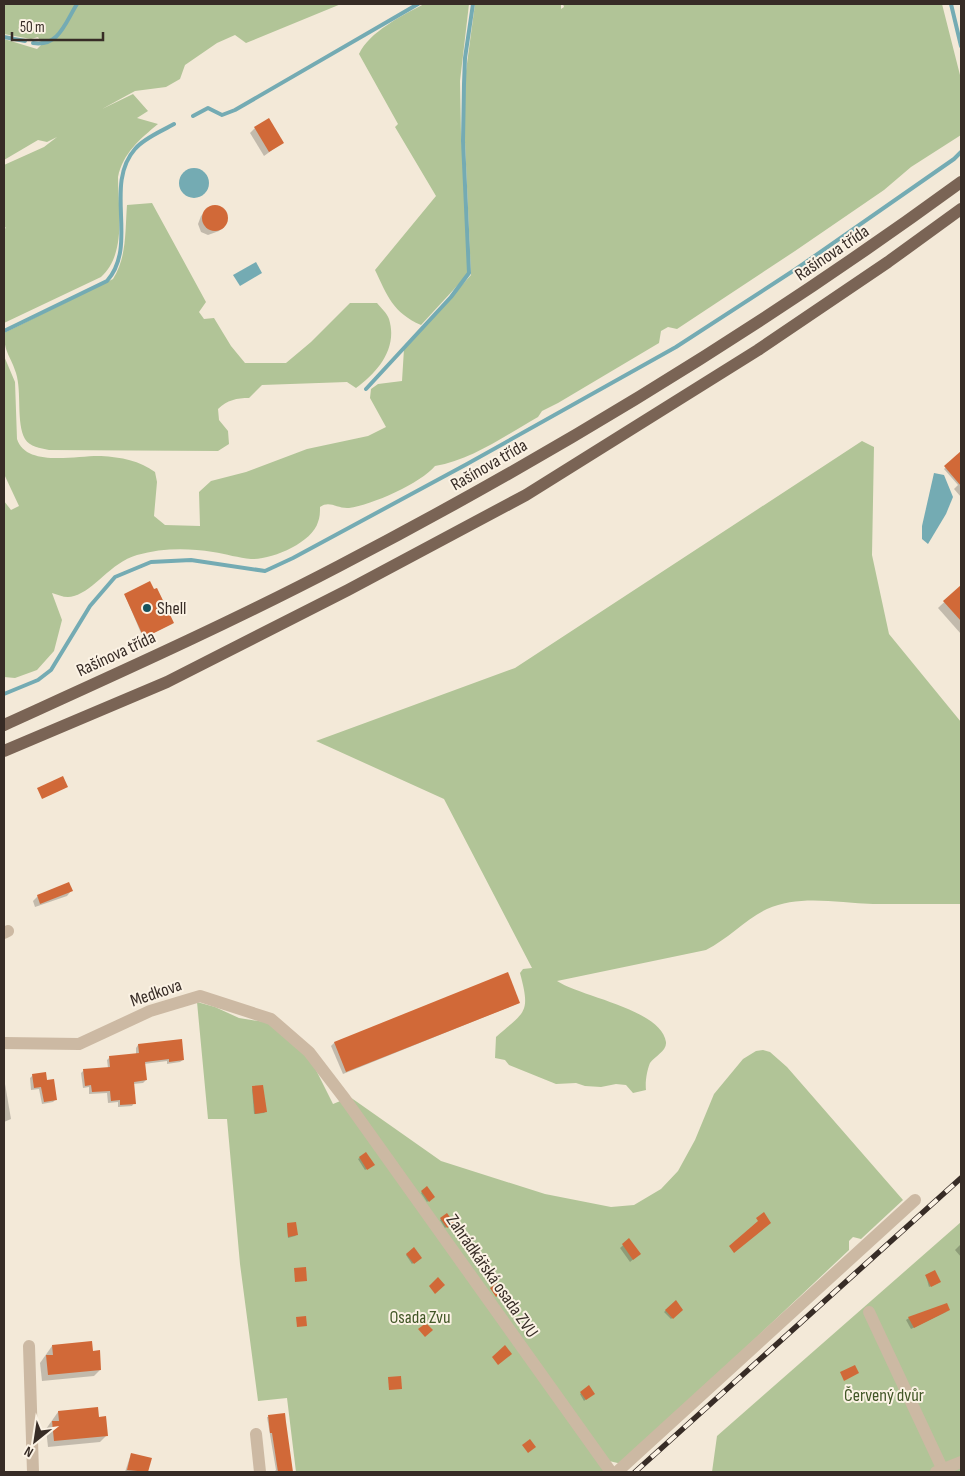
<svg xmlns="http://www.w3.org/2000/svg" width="965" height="1476" font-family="'Sofia Sans Condensed',sans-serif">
<rect width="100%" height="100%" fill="#f3e9d8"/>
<g fill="#b1c497">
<path d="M4,4H341L246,43L235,35L217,43L185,65L180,79L166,87L135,91L102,109L133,94L148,111L137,118L158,124C140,139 123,153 118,177C118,208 127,254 101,277L4,323V229L6,228L4,226V165L44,147L57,137L47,142L38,140L4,160V39L37,49L42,44L38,37L31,39L4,34Z"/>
<path d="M424,4H469L460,81L461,134L470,254L468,274L421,325C393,313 387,295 375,270L436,196L395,127L398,124L359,54C369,32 403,15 424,4Z"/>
<path d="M475,4H561V9L564,7L563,4H942L961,79V135L911,167L884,190L795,251L677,329L668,327L661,331L659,343L558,403L542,411L538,417C506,435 472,460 435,466C421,483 372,505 349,508C337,509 330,500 320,507C320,512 320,517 318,522C312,543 271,560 251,559C239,558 226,554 213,552C188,548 162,548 137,555C110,563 95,590 74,596C66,599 59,595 52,593L62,620L54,651L37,670L15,678L4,677V501L11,510L19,506L4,474V356L15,382L17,439C26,468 78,455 101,456C121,457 140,461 155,472L157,482L154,516L165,525L200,526L199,492L211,481L246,472L307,449L368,436L386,427L370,398L371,389L378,384L402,381L404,349L471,275L464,120L466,71Z"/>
<path d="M152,203L206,302L199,312L204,319L214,318L231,346L245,363H286L311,342L350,303H377C380,307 387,313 389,319C398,348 378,372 356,388L347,382L262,385L249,398C237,398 227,400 218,409L219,420L228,431L229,444L218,451L49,450C40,448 30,447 25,439C16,423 22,392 16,373C11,356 4,353 4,333L113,279C127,257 125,231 127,205Z"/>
<path d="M862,441L874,447L872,555L889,634L961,722V904C932,904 902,904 873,904C838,903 800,894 767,909C746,919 728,939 706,950L557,981C581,997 661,1009 666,1042C667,1051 655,1056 650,1063C647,1070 645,1082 646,1090L633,1093L626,1085L616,1084L601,1087L585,1086L576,1083L556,1084L509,1065L505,1060L495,1058L496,1037C525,1011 531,1014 520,973L523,969L532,968L444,799L316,741L515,668Z"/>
<path d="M197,1002L215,1007L239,1018L271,1023L299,1046L315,1068L333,1104L350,1097L441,1161L545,1194L611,1207L634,1205L661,1189L678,1171L695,1140L714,1094L743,1059L756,1051L763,1050L770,1052L787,1067L903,1200L861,1239L853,1237L849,1241V1250L622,1464L609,1461L603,1467V1472H296L287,1398L258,1401L240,1264L227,1119H208Z"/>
<path d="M961,1222V1472H709H712L717,1436Z"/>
</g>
<g fill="#74abb3">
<circle cx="194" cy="183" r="15"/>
<path d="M256,262L262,273L240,286L233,275Z"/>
<path d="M934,473L944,475L953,497L946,514L928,544L922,539V526Z"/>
</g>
<g fill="#0003">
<path d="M255,128L282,143L264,156L250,133Z"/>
<path d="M217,207L223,210L226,218L224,226L219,231L208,235L201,232L198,224L201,216L206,211Z"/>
<path d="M960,454L961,455V497L954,489L958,485L944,469Z"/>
<path d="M961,586V634L938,608Z"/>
<path d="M125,595L172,624L143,638Z"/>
<path d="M71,891L67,896L35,907L33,901L38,896Z"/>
<path d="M519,1003L343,1074L331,1046L334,1043Z"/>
<path d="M138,1045L183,1060L180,1062L167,1064V1061L144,1064L146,1080L143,1083L133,1084L134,1103L132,1106L118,1107V1102L108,1103L107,1093L89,1094V1087L83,1088L81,1073L84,1070L108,1068L107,1060L110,1057L136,1054V1048Z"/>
<path d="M33,1075L46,1082L56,1099L53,1102L42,1104L39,1089L31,1090L30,1078Z"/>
<path d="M4,1078L11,1119L4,1122Z"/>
<path d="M252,1088L265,1112L264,1113L254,1114Z"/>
<path d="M366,1154L372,1165L365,1170L358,1159Z"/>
<path d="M426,1188L433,1197L427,1202L421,1193Z"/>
<path d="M446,1215L452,1222L445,1228L440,1220Z"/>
<path d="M287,1224L296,1235L295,1236L288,1238Z"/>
<path d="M629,1240L636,1257L630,1262L620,1248Z"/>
<path d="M961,1244V1257L955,1250Z"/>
<path d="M414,1249L420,1257L412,1264L406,1255Z"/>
<path d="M926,1276L938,1283L929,1287Z"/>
<path d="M675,1302L682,1310L671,1319L664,1312Z"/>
<path d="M946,1312L911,1329L906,1320L909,1318Z"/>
<path d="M52,1346L92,1353L100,1370L94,1376L42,1381L40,1363Z"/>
<path d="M589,1387L593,1393L584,1401L580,1394Z"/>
<path d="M58,1412L98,1418L106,1436L100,1442L48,1447L46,1429Z"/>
<path d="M284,1414L292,1472H274L276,1470L267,1417Z"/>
<path d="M131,1454L150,1459L147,1472H125Z"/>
</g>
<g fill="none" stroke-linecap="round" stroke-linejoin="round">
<g stroke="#74abb3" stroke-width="4">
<path d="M951,4L961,46"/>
<path d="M4,37L25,41"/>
<path d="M33,43C59,47 65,23 77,4"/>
<path d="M193,116L208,108L222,115L235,110L418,4"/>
<path d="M4,331L107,281C139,245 103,185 135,149C144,138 162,131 174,124"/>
<path d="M366,389L451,297L469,273L463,141L464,84L465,58L473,4"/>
<path d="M4,694L38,680L51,670L90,606L115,577L151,562L191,560L265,571L293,558L467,464L676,347L796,269L954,159L961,152"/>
</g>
</g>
<g fill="#d16938">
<path d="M269,118L284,143L269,152L254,127Z"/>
<circle cx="215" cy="218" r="13"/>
<path d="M961,451V486L944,466Z"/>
<path d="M150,581L154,589L157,588L174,623L144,638L124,594Z"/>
<path d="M961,585V621L943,601Z"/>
<path d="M63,776L68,787L42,799L37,788Z"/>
<path d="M69,882L73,891L40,904L37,895Z"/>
<path d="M508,972L520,1003L346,1072L334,1042Z"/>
<path d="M182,1039L184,1060L169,1062V1059L145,1062L147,1080L134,1082L136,1104L120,1105V1100L111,1101L110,1091L92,1092L91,1085L85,1086L83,1069L110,1067L109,1056L139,1053L138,1044Z"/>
<path d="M46,1072L47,1080L54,1079L57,1100L44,1102L41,1087L34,1088L32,1074Z"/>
<path d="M263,1085L267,1112L255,1114L252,1086Z"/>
<path d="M366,1152L375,1165L367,1170L359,1157Z"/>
<path d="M427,1186L435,1197L429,1202L421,1191Z"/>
<path d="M764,1212L771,1223L734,1253L729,1246L758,1221L756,1218Z"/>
<path d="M447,1213L454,1223L447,1228L440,1218Z"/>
<path d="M296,1222L298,1235L288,1237L287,1223Z"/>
<path d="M629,1238L641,1254L633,1260L622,1244Z"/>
<path d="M414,1247L422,1258L414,1264L406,1254Z"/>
<path d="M306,1267L307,1281L295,1282L294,1268Z"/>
<path d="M935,1270L941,1282L931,1287L925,1275Z"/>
<path d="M438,1277L445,1285L435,1294L429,1286Z"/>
<path d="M497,1283L503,1291L496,1297L490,1288Z"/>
<path d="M676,1300L683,1310L673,1319L665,1310Z"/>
<path d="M947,1303L950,1310L914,1328L908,1317Z"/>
<path d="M306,1316L307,1326L297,1327L296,1317Z"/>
<path d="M426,1323L433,1330L425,1337L418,1329Z"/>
<path d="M92,1341L93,1351L100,1350L101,1370L48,1375L46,1355H53L52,1345Z"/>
<path d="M505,1345L512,1354L498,1365L492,1357Z"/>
<path d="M855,1365L859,1373L844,1381L840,1372Z"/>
<path d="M401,1376L402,1389L389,1390L388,1377Z"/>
<path d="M589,1385L595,1394L586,1400L580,1392Z"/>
<path d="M98,1407L99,1417L106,1416L108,1436L54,1441L52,1421H59L58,1411Z"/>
<path d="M285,1413L286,1422L293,1472H278L272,1433H270L268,1415Z"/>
<path d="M530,1439L536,1447L528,1453L522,1445Z"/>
<path d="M131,1453L152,1458L148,1472L127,1470Z"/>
</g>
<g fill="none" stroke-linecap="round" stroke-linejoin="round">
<g stroke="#ccb9a3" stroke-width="12">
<path d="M4,933L8,931"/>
<path d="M4,1043L79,1044L150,1011L200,996L271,1019L309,1052L345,1099L611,1472"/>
<path d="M869,1312L942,1468"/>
<path d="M29,1346L33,1472"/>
<path d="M256,1434L260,1472"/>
<path d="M617,1472L915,1200"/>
<path d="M936,1472L961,1462"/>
</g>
<g stroke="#7a6455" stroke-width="12">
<path d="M4,725C116,674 230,623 339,566C556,453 764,326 961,182"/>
<path d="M4,751L167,682L348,590L526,495L758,350L888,262L961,209"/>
</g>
<g stroke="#372c26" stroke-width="5.5">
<path id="rail" d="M635,1472L961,1178"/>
</g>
<use href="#rail" stroke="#fbf2e4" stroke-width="4" stroke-dasharray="11" stroke-linecap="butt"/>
</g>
<circle fill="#17525c" stroke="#fbf2e4" stroke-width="2" cx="147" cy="608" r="5"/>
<g text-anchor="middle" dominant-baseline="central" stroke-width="4" stroke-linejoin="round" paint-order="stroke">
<g font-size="18" fill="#372c26" stroke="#fbf2e4">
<text transform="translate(832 253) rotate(-34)">Rašínova třída</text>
<text transform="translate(489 465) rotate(-30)">Rašínova třída</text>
<text transform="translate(116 654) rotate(-25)">Rašínova třída</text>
<text transform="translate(156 993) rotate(-19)">Medkova</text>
<text transform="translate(492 1276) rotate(55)">Zahrádkářská osada ZVU</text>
</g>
<g font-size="18" fill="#372c26" stroke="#fbf2e4" text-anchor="start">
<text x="157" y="608">Shell</text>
</g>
<g font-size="18" fill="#425727" stroke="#fbf2e4">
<text x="420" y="1317">Osada Zvu</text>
<text x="884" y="1395">Červený dvůr</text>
</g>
</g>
<rect width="965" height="1476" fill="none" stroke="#372c26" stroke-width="10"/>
<g transform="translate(35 1441) rotate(210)" stroke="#fbf2e4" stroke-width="4" paint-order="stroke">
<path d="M0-4L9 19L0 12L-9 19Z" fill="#372c26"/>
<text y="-8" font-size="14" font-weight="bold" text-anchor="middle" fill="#372c26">N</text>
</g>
<path d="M12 32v8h91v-8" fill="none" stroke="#372c26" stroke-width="2.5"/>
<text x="20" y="32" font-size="15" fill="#372c26" stroke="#fbf2e4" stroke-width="4" paint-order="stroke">50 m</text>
</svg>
